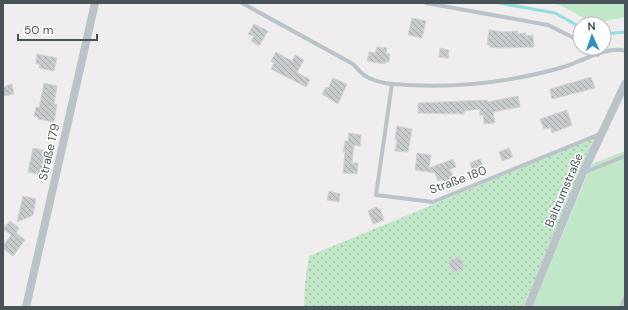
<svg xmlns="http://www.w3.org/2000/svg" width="628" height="310" font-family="'DM Sans',sans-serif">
<defs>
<pattern id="grass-dots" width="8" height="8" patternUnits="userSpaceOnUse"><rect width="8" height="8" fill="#c0e8c8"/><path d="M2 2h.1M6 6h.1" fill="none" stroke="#9ebfa5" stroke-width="1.8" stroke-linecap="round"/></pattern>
<pattern id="building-back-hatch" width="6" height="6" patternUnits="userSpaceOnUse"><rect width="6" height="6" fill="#c8cbce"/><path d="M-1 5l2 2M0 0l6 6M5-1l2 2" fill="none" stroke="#a4a7aa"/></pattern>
</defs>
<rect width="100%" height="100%" fill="#efeded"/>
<path fill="url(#grass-dots)" d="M596,137L523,307H304L305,283L309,256Z"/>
<g fill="#c0e8c8">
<path d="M550,3H625V17L597,23L587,20L560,5Z"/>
<path d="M625,151V307H532L592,164Z"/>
</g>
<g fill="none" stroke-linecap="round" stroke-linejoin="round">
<g stroke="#92dee0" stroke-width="3">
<path d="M499,3L555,13L580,27"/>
<path d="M604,34L625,32"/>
</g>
</g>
<g fill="url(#building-back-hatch)" stroke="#d2d4d8">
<path d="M412,18L426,21L422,38L408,35Z"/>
<path d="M254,24L268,31L259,46L251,41L254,36L248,34Z"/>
<path d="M489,30L503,32L518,31V34L526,33V36L533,35L534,47L499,48L490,47V45H487Z"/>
<path d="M377,47L387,48L386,53L390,54L389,62H385V64L367,61L369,52L375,53Z"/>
<path d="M440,48L449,50L448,58L439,57Z"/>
<path d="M276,52L292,61L295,55L304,60L297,72L310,80L306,87L271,69L274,63L271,61Z"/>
<path d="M37,54L57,58L54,71L39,68L40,64H36Z"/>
<path d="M591,77L595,88L552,99L550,89Z"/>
<path d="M333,78L347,84L338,104L322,94L326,87L328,88Z"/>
<path d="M44,83L57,86L54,104H57L54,122L38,119V117L34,116L36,107L39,108Z"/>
<path d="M12,84L14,94L3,96V87Z"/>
<path d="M518,96L520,107L493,112L495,123L484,124L483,115L480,116V109L464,111V114L418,113V103L487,100V102Z"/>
<path d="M567,110L572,125L552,133L551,128L544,129L540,119Z"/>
<path d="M397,126L412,129L408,152L395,151L397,139H395Z"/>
<path d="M349,133L361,135L360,146L354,145L352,163H358L357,174L343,173L345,152H343L345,141H348Z"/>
<path d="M33,148L47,151L41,175L28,172Z"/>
<path d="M509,148L513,157L502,161L499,152Z"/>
<path d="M417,153L431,155L429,168L453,159L456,167L450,169L454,178L444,183L442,179L438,181L435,173L415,170Z"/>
<path d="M480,159L484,168L473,172L470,163Z"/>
<path d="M329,191L340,194L339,202L327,200Z"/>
<path d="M23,196L36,199L33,215L17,222Z"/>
<path d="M377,207L378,209H380L384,220L373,224L368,211Z"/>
<path d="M10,221L19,228L16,233L25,240L13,256L3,249V246L11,235L3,229Z"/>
<path d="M457,257V259L460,258L464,268L453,273L448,261Z"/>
</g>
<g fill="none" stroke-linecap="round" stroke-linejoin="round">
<g stroke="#bac4c8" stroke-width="4">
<path d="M242,3L353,64C358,69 362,75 369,78C381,84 394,84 407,85C461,88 516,81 567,66C582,61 610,45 625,51"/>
<path d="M426,3L548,25L580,41"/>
<path d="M590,48L598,55"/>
<path d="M392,84L376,195L433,202L600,134"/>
<path d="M583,173L625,156"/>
<path d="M621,307L625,298"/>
</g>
<g stroke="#bac4c8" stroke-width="8">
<path d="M26,307L95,3"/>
<path d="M528,307L583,173L625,84"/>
</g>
</g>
<g text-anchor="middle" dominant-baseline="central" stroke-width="3" stroke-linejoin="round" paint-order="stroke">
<g font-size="12" fill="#485358" stroke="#fff">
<text transform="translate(49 152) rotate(-77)">Straße 179</text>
<text transform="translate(458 180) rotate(-20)">Straße 180</text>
<text transform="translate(564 190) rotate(-67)">Baltrumstraße</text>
</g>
</g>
<rect width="628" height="310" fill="none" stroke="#485358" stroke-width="8"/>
<g transform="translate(592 36) rotate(357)"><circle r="19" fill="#ffffff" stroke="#b6babc"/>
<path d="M0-3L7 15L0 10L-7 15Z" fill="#2f8ec7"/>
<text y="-6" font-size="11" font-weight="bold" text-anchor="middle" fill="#485358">N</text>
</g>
<path d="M18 34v6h79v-6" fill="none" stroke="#485358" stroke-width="2"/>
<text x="24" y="34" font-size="12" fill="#485358" stroke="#ffffff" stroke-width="3" paint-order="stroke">50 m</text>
</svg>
